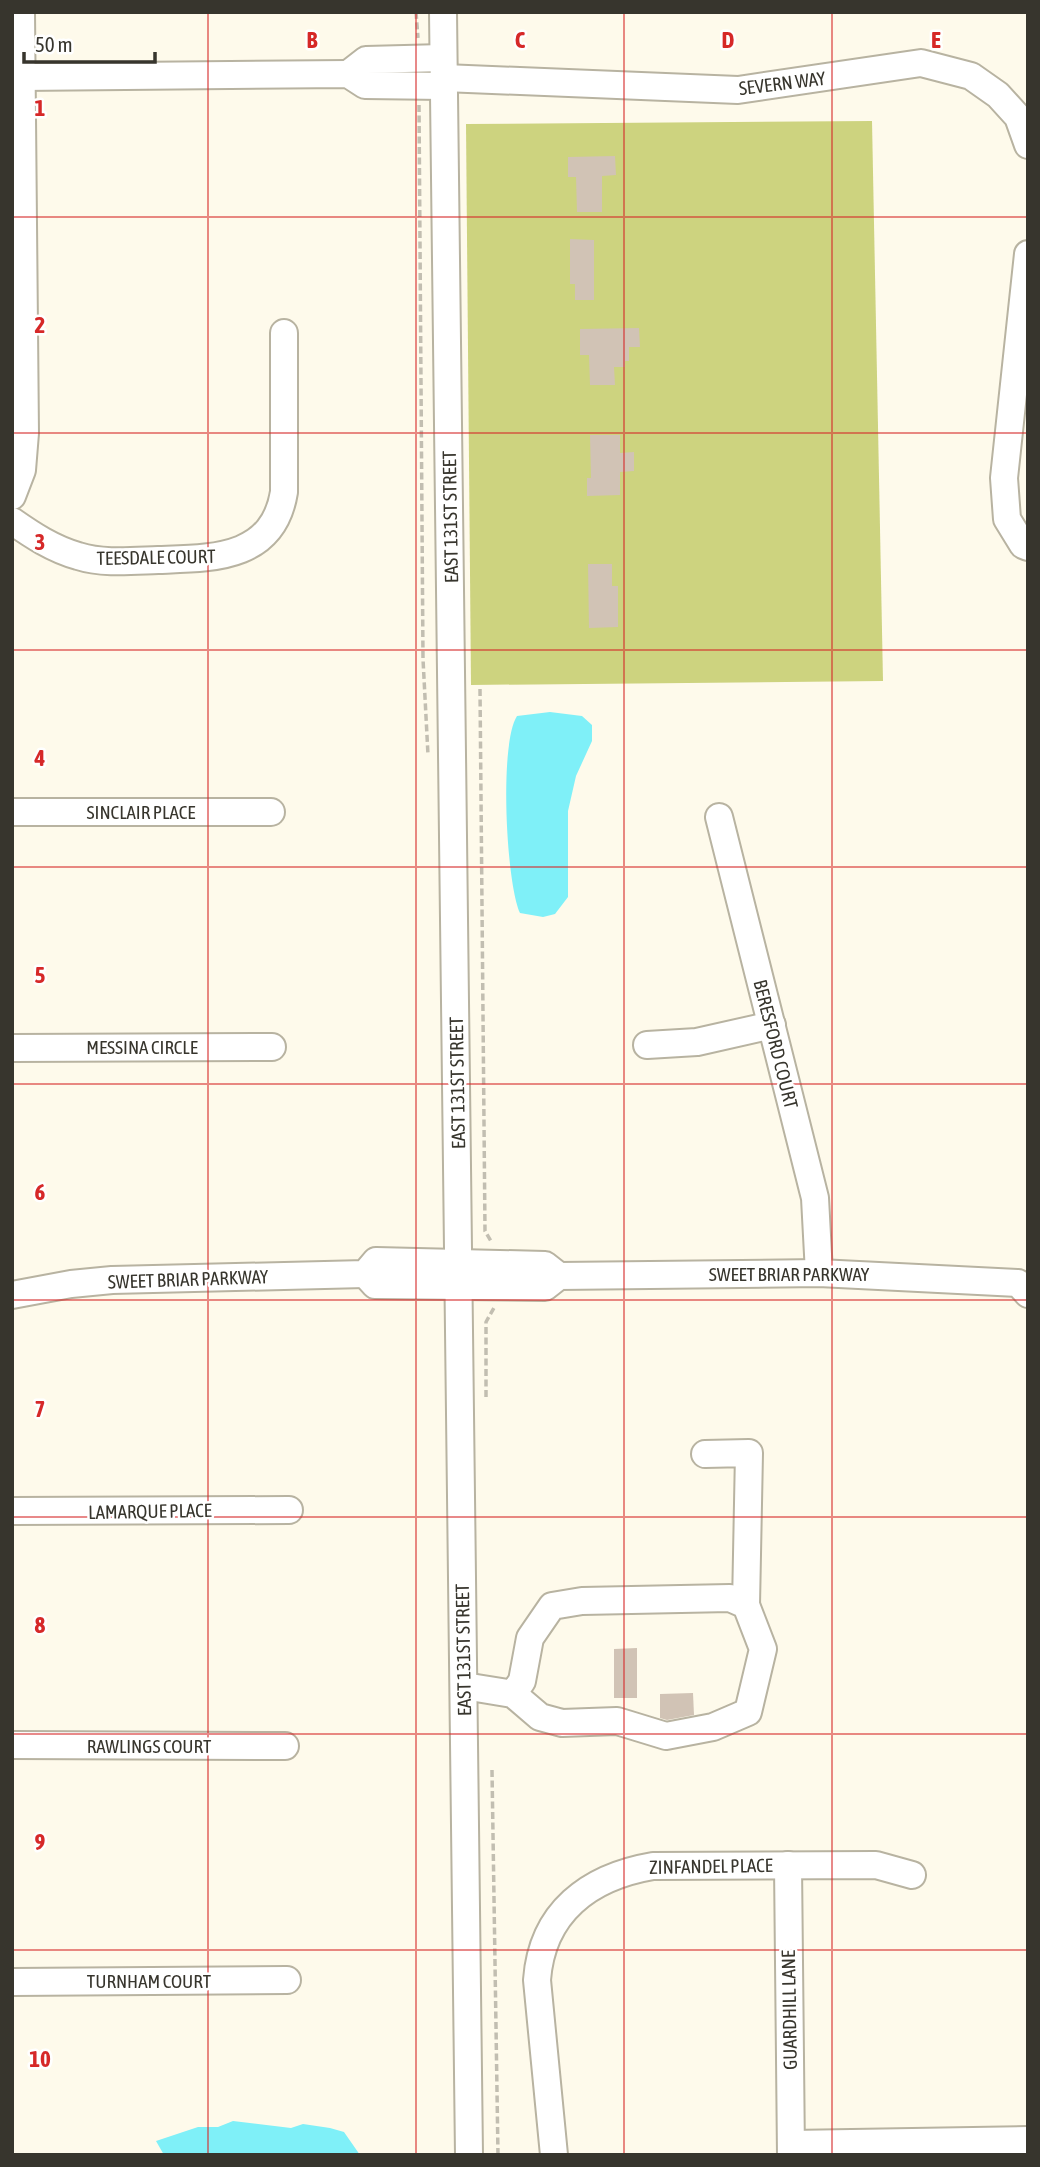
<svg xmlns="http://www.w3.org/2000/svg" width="1040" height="2167" font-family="'Asap Condensed',sans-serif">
<rect width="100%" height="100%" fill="#fefaeb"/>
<path fill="#cdd37f" d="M872,121L883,681L471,685L466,124Z"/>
<g fill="#7ff0f8">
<path d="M550,712L582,716L592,725V741L576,776L568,811V897L555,914L543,917L520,913C506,882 499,744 517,716Z"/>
<path d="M233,2121L291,2128L303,2124L330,2128L344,2132L360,2155H164L156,2141L198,2127H218Z"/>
</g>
<g fill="#d1c3b5">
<path d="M615,156L616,175L602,176V212H577L576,177H568V157Z"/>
<path d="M570,239L594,240V300H575V284H570Z"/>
<path d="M639,328L640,347H629V361H625V367H614L615,385H590L589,355H580V329Z"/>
<path d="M590,435H620V453L634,452V471L620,472V495L587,496V478H591Z"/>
<path d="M588,564H612V586H618V627L589,628Z"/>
<path d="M637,1648V1698H614V1649Z"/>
<path d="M693,1693L694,1715L667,1720L660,1718V1694Z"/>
</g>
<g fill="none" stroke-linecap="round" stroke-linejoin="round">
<g stroke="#b8b3a1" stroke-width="30">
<g id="minor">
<path d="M443,12L469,2155"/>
<path d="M348,74L366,60L443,58"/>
<path d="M21,77L348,74L365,85L444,86"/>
<path d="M444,78L738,90L921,63L971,76L998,95L1018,117L1028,145"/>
<path d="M1028,254L1004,478L1007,519L1023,545L1028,547"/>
<path d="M12,496L22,470L25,433L21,12"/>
<path d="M12,521C32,535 53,549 78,556C103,564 131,561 158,560C212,558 273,560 284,492V333"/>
<path d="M12,812H271"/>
<path d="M719,817L815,1198L819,1273"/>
<path d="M647,1045L697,1042L772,1025"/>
<path d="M12,1048L272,1047"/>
<path d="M365,1274L375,1285L545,1287L559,1276L819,1273L1018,1283L1028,1294"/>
<path d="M12,1295L71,1284L112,1280L365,1274L376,1261L545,1265L559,1276"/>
<path d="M705,1454L749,1453L746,1605"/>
<path d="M12,1511L289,1510"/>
<path d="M464,1686L513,1694L540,1717L562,1723L617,1721L666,1736L713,1727L748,1712L763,1649L746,1605L730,1598L582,1601L552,1606L530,1638L522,1681L513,1694"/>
<path d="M12,1745L285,1746"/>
<path d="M788,1865L791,2155"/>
<path d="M12,1982L287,1980"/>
<path d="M791,2144L1028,2140"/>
<path d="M554,2155L537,1980C542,1912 589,1877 653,1866L876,1865L912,1875"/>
</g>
</g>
<g stroke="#c2beb1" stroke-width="3.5" stroke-dasharray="7 3.5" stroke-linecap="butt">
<path d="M416,12L418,38"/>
<path d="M419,105L423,659L428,755"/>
<path d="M480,689L485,1231L492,1243"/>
<path d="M486,1397V1322L495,1306"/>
<path d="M492,1770L498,2155"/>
</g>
<use href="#minor" stroke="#fff" stroke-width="26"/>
</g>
<path fill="none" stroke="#d62828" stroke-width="2" stroke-opacity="0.55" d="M208,12V2155M416,12V2155M624,12V2155M832,12V2155M12,217H1028M12,433H1028M12,650H1028M12,867H1028M12,1084H1028M12,1300H1028M12,1517H1028M12,1734H1028M12,1950H1028"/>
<g text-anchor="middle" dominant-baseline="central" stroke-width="5" stroke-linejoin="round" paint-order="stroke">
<g font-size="19" fill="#37352d" stroke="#fff">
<text transform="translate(782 83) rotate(-7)">SEVERN WAY</text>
<text transform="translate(450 517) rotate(-91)">EAST 131ST STREET</text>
<text transform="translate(156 557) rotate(-1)">TEESDALE COURT</text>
<text x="141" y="812">SINCLAIR PLACE</text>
<text transform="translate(776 1044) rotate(76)">BERESFORD COURT</text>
<text x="142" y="1047">MESSINA CIRCLE</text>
<text transform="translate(457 1083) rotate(-91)">EAST 131ST STREET</text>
<text x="789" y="1274">SWEET BRIAR PARKWAY</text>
<text transform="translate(188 1279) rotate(-2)">SWEET BRIAR PARKWAY</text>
<text transform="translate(150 1511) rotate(-1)">LAMARQUE PLACE</text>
<text transform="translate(463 1650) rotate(-91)">EAST 131ST STREET</text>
<text x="149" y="1746">RAWLINGS COURT</text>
<text transform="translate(711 1866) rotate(-1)">ZINFANDEL PLACE</text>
<text x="149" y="1981">TURNHAM COURT</text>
<text transform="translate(789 2010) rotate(-91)">GUARDHILL LANE</text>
</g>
</g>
<g font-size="23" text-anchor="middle" font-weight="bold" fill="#d62828" stroke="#fff" stroke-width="5" stroke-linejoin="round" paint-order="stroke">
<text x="312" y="48">B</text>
<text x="520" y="48">C</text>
<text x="728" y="48">D</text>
<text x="936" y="48">E</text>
<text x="40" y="116">1</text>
<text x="40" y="333">2</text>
<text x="40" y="550">3</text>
<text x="40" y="766">4</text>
<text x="40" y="983">5</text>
<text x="40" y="1200">6</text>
<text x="40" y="1417">7</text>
<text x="40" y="1633">8</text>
<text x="40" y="1850">9</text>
<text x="40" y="2067">10</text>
</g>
<rect width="1040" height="2167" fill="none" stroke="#37352d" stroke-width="28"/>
<path d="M24 52v10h131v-10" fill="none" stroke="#37352d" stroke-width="3.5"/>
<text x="35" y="52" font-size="21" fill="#37352d" stroke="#ffffff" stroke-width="5" paint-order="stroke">50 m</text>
</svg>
